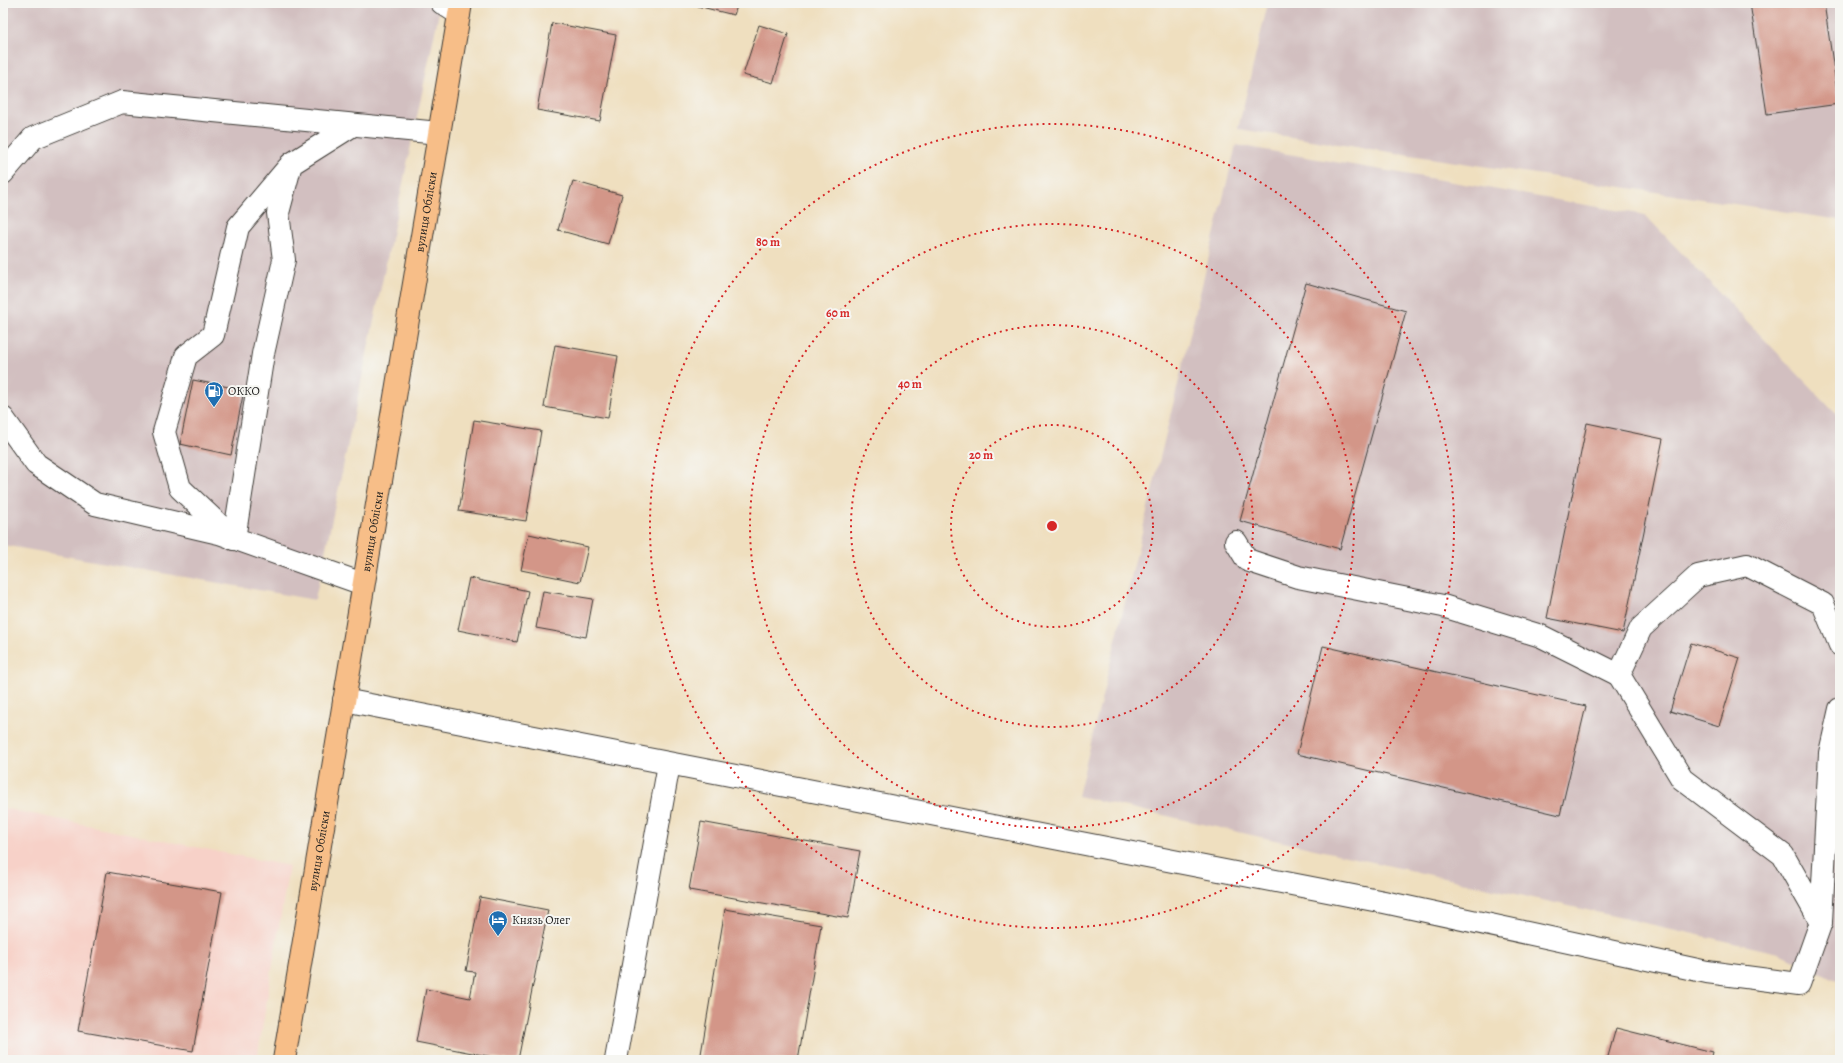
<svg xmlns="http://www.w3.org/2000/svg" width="1843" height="1063" font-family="Alegreya,serif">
<rect width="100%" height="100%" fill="#f6f6f2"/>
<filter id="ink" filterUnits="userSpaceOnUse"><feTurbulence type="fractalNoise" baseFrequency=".025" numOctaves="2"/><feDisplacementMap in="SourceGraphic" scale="8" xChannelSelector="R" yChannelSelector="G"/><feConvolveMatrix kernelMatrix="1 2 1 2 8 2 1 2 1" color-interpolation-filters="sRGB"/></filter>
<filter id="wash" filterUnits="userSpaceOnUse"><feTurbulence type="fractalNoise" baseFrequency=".012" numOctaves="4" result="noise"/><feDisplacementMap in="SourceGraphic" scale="16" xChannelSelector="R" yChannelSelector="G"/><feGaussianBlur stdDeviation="0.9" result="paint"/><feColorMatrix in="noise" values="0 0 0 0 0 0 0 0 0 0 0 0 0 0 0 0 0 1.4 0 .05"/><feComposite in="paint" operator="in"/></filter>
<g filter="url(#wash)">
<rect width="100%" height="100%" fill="#efdfbf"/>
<path fill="#f7d1c8" d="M3,808L289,866L257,1060H3Z"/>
<g fill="#d2bfc0">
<path d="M3,3H441L315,600L3,545Z"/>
<path d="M1268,3H1840V220L1238,129Z"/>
<path d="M1236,145L1645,215L1840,418V980L1834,979L1779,953L1078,796Z"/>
</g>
<g id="blocks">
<g fill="#d39688">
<path d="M685,3H738L734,15Z"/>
<path d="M1750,3H1824L1839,104L1767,114Z"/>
<path d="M552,23L616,35L600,121L537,110Z"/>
<path d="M759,25L788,34L773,83L743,75Z"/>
<path d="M573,181L622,195L608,244L558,230Z"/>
<path d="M1306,283L1406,311L1340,549L1240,521Z"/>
<path d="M555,345L618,356L608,418L544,407Z"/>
<path d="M193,380L244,390L231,455L180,444Z"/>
<path d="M474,420L541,431L526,521L459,511Z"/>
<path d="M1587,423L1663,439L1623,633L1547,618Z"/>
<path d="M529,534L588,547L580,582L521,570Z"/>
<path d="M469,578L528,591L517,642L458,630Z"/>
<path d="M543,591L593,599L586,637L536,628Z"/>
<path d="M1691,643L1740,658L1719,726L1670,711Z"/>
<path d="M1323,646L1586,706L1560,815L1297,754Z"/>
<path d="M701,822L860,851L848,918L689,890Z"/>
<path d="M107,872L222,892L193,1051L78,1031Z"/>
<path d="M480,897L548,910L518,1060H508L416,1042L426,989L470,998L475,972L466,971Z"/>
<path d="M725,909L821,925L798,1060H700Z"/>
<path d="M1616,1028L1713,1052L1711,1060H1607Z"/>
</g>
</g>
</g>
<g filter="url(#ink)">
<use href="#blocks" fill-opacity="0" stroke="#3c3934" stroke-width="1"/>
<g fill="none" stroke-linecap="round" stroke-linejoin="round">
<g stroke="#3c3934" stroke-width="24">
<g id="minor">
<path d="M442,3L459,14"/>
<path d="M3,173L33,138L122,102L439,133"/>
<path d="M3,418L36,464L95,504L219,533L363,584"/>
<path d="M234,539L263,354L284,260L278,213L291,164L353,125"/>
<path d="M234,539L180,488L164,432L186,356L213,335L238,227L287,169"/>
<path d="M1236,542L1247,560L1298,577L1443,606L1541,636L1619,675"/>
<path d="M344,700L1384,902L1707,972L1799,984L1821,922L1830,753L1840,709"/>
<path d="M1821,922L1783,855L1682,779L1619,675L1641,628L1698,576L1747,565L1823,604L1840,645"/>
<path d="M616,1060L669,764"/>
</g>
</g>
<g stroke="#3c3934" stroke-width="24">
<g id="major">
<path id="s1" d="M284,1060L461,3"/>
</g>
</g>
<use href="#minor" stroke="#fff" stroke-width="22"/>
<use href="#major" stroke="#f7be88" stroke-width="22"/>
</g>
</g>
<g fill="none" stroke="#d62828" stroke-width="2" stroke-dasharray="2 4">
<circle cx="1052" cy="526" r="101"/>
<circle cx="1052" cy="526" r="201"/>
<circle cx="1052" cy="526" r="302"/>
<circle cx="1052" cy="526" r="402"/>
</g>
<defs>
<g id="fuel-pin" transform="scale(1)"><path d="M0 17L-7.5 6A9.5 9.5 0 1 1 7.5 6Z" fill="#1f6fb2" stroke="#f6f6f2"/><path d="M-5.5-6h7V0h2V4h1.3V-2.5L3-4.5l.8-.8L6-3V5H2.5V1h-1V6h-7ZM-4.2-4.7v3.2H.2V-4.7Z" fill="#fff"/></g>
<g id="hotel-pin" transform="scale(1)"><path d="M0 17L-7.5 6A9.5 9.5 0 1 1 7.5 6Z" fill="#1f6fb2" stroke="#f6f6f2"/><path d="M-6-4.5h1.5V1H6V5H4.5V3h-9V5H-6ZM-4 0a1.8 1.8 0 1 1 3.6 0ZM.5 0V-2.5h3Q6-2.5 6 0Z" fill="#fff"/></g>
</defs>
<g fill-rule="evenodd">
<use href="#fuel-pin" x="214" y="391"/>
<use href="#hotel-pin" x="498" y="920"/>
</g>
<g text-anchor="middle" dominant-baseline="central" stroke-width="4" stroke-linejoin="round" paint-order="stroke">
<g font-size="12" fill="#1c1c1c" stroke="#f6f6f2">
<text stroke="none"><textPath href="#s1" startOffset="860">вулиця Обліски</textPath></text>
<text stroke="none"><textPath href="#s1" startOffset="536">вулиця Обліски</textPath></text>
<text stroke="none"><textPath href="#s1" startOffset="212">вулиця Обліски</textPath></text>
</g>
<g font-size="12" fill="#1c1c1c" stroke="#f6f6f2" text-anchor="start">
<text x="228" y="391">ОККО</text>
<text x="512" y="920">Князь Олег</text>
</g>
</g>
<circle cx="1052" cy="526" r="6" fill="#d62828" stroke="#f6f6f2" stroke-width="2"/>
<g font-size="12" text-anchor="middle" font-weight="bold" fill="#d62828" stroke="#f6f6f2" stroke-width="4" stroke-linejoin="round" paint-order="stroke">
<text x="768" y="246">80 m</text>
<text x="838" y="317">60 m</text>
<text x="910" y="388">40 m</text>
<text x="981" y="459">20 m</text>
</g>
<rect width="1843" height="1063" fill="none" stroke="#f6f6f2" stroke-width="16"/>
</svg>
